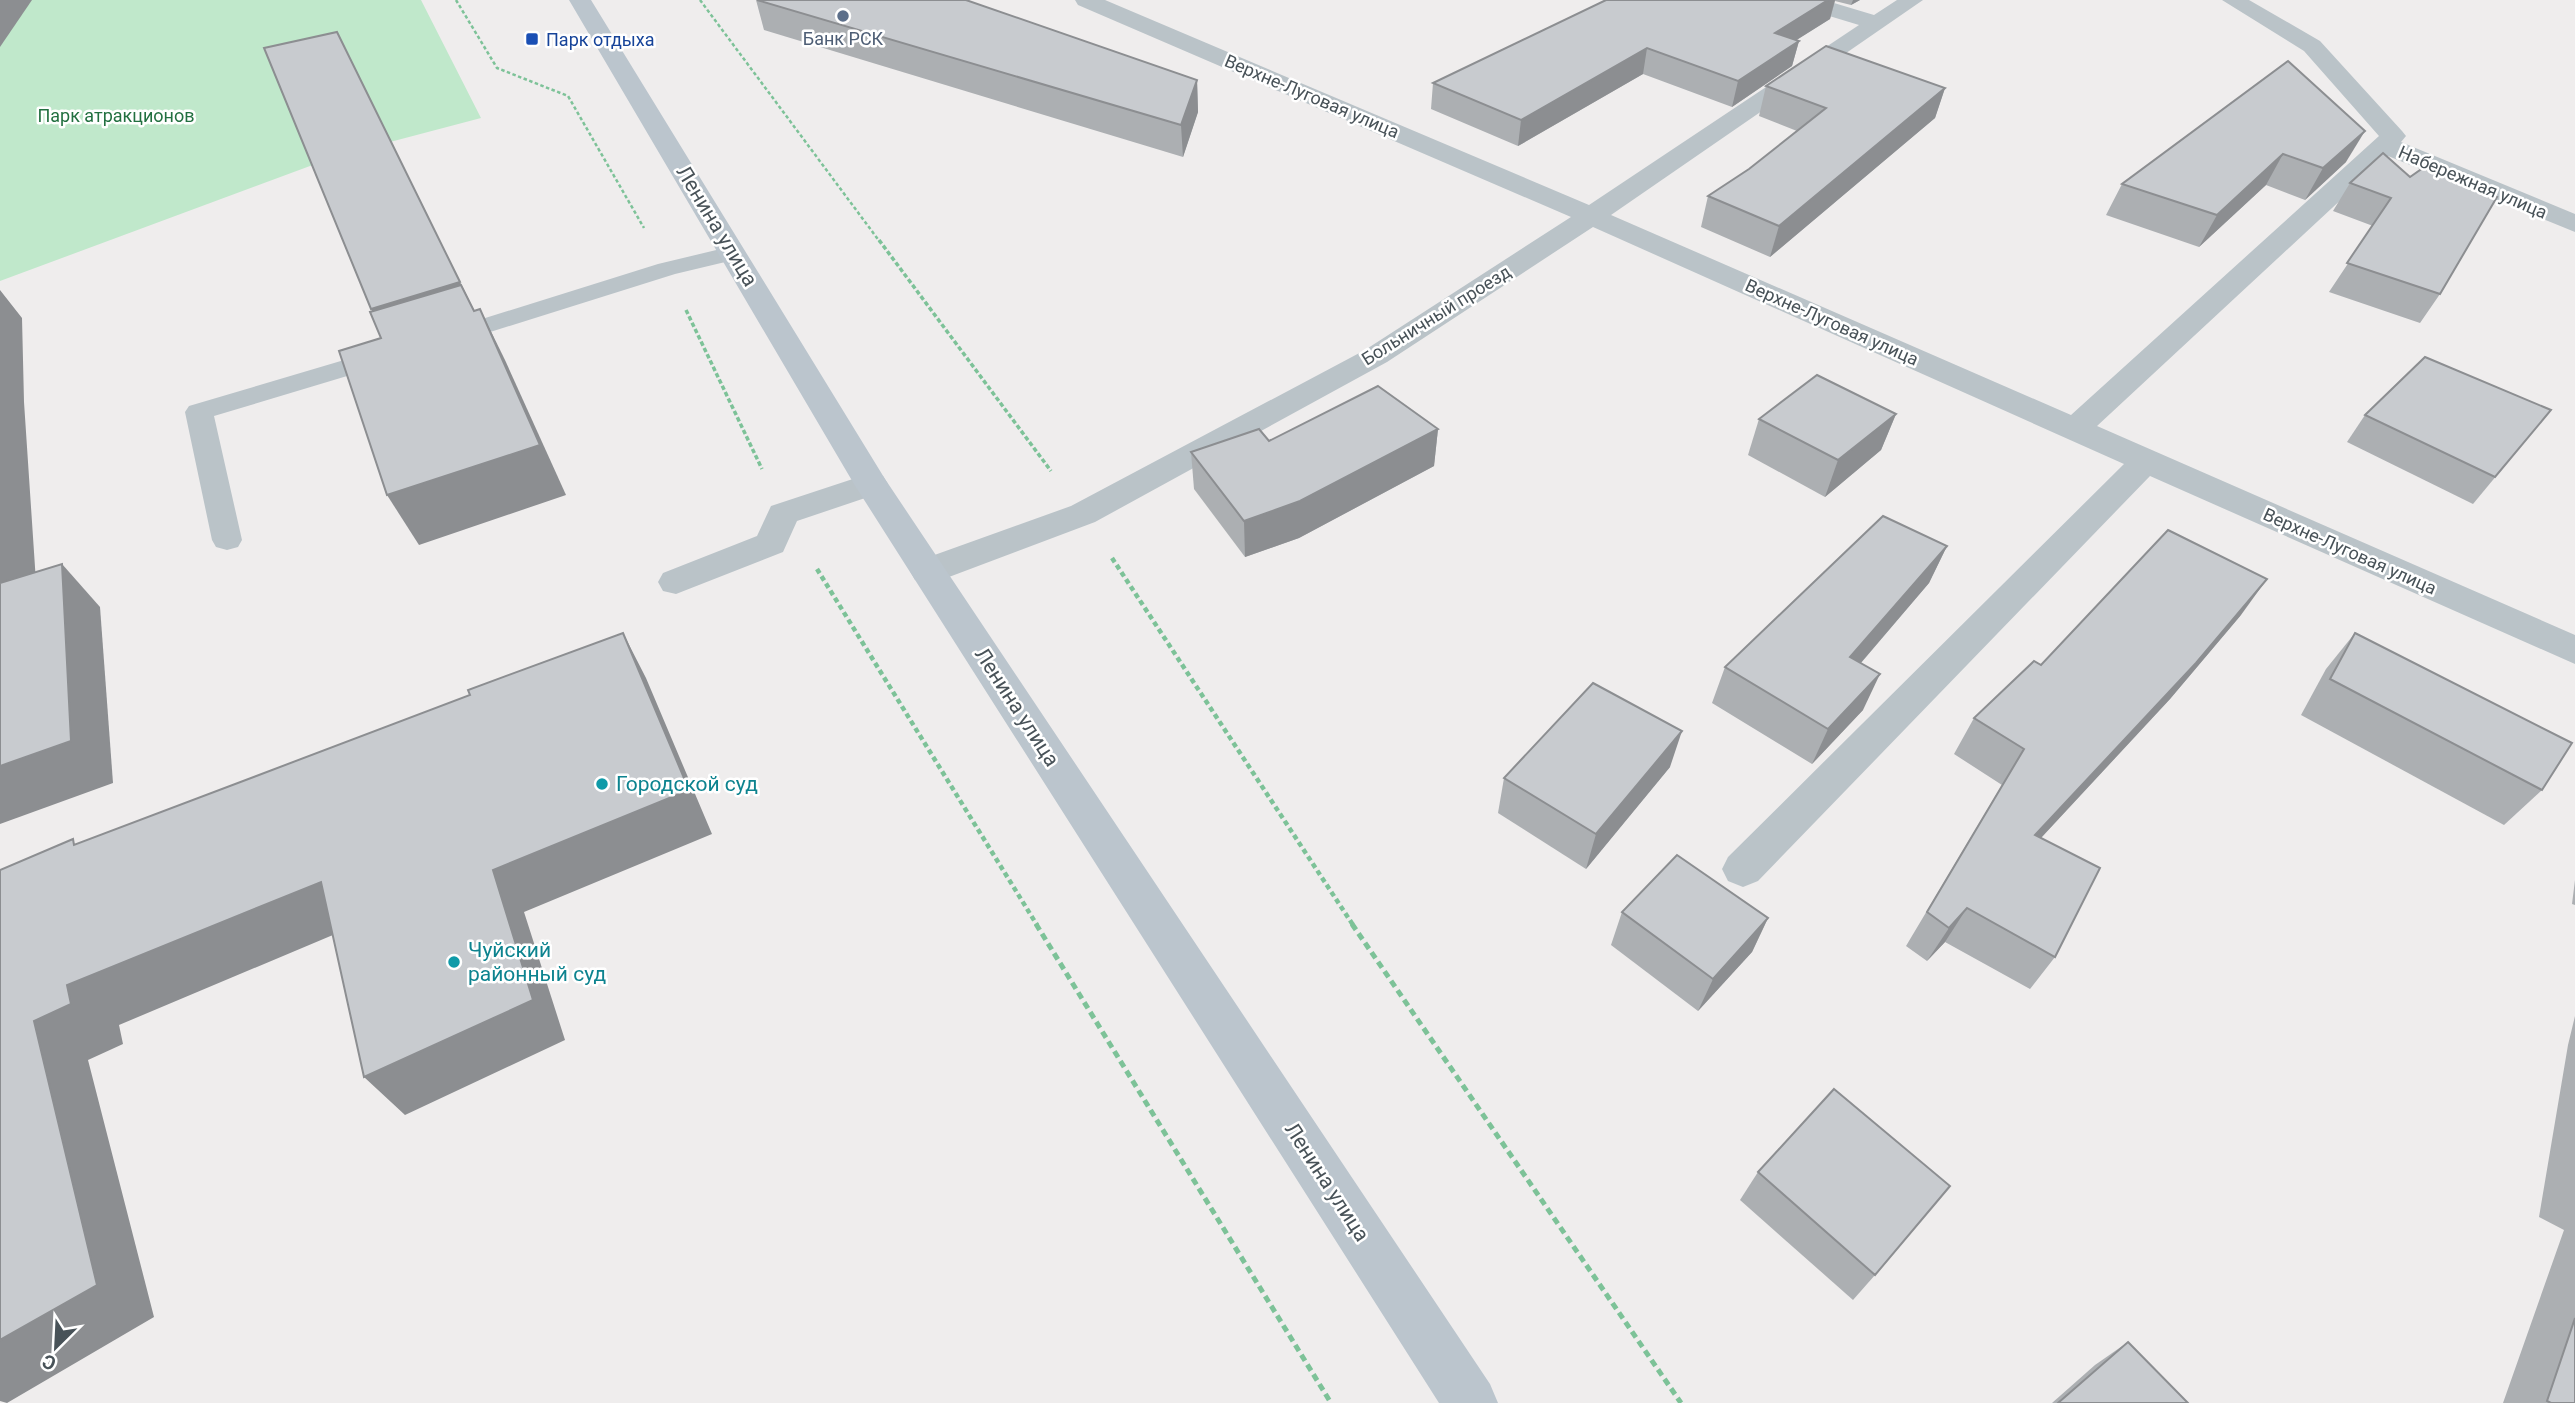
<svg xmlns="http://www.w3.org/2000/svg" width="2575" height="1403" font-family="Roboto,sans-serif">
<rect width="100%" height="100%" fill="#efeded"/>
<path fill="#c0e8cb" d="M0,0H421L481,118L337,156L0,281Z"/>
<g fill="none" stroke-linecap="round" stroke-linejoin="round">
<g stroke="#7dc298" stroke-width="2.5" stroke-dasharray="3.5 2.5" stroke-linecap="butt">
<path d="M456,0L497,68L568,96L644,228"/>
<path d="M700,0L880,242"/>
</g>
<g stroke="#7dc298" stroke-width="3.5" stroke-dasharray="4.5 2.5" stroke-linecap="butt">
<path d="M879,240L1051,471"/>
<path d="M686,310L762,469"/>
</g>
<g stroke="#7dc298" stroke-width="4.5" stroke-dasharray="5 3.5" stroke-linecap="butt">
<path d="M1112,558L1353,925"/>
<path d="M817,569L1037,925"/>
</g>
<g stroke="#7dc298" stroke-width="5" stroke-dasharray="7 4.5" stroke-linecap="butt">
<path d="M1036,924L1331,1403"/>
<path d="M1352,924L1681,1403"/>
</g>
<g fill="#bac3c8" fill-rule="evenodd">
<path d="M733,246L742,248L745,253L742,258L675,274L452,344H434L430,339L434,334L658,264Z"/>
<path d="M388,347L397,349L401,355L397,361L214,416L242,540L238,547L227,550L216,547L212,540L185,412L189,406Z"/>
</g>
<g fill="#bac3c8" fill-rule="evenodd">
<path d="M1075,0H1105L1589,205L1859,25L1793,5L1790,0H1824L1874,15L1897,0H1923L1611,215L2071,415L2379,136L2304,51L2222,0H2249L2320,41L2402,131L2406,136L2401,142L2575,214V232L2388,156L2097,426L2575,635V664L2150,476L1758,881L1743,887L1728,881L1722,869L1728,857L2124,464L1593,227L1387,362L1095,522L941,580L928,583L915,580L910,571L915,562L1071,506L1365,350L1571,217L1078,5Z"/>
<path d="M871,473L883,476L888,484L883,492L797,521L783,552L676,594L663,591L658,582L663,573L757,536L771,506Z"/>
</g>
<path fill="#bbc5cd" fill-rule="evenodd" d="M569,0H591L885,479L1490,1384L1498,1403H1439L854,484Z"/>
</g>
<g fill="#acafb2">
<path d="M756,0L1197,80L1198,112L1183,157L764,30Z"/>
<path d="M1606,0H1860L1851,5L1835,1L1830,19L1796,40L1799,41L1792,66L1732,107L1643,74L1518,146L1431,109L1433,83Z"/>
<path d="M2288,61L2346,162L2305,200L2266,185L2199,247L2106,215L2122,184Z"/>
<path d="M1766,86L1945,88L1935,118L1770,257L1701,227L1708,196L1749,169L1797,131L1759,116Z"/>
<path d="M2383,153L2440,294L2420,323L2329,292L2373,226L2333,211L2350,183Z"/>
<path d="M2551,410L2473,504L2347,442L2365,415Z"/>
<path d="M1896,414L1881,450L1825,497L1748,455L1759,419Z"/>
<path d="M1438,429L1434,466L1299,538L1245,557L1194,489L1191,452L1269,441Z"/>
<path d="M1947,546L1929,583L1861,663L1863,710L1812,764L1712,703L1725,667Z"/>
<path d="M2241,615L2170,699L2041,838L2055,957L2030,989L1945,942L1927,961L1906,946L2002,785L1954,754L1974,718Z"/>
<path d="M2355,633L2542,790L2504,825L2301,715L2326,669Z"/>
<path d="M1670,767L1586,869L1498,813L1504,778Z"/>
<path d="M2575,880V905L2572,904Z"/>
<path d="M1622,912L1768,918L1752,952L1698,1011L1611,945Z"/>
<path d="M2575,1016V1403H2503L2564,1230L2539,1217L2568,1045Z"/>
<path d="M1758,1172L1875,1275L1853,1300L1740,1200Z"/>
<path d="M2128,1342L2188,1403H2052L2095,1365Z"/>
</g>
<g fill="#8c8e91">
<path d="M0,0H32L0,47Z"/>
<path d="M1828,0H1835L1830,19L1768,58L1775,33Z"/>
<path d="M1853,0H1860L1851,5Z"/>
<path d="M337,32L499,361L390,342L371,309Z"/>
<path d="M1799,41L1792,66L1732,107L1738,81Z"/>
<path d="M1647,48L1643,74L1518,146L1521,120Z"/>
<path d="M1197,80L1198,112L1183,157L1181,125Z"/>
<path d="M1945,88L1935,118L1770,257L1779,226Z"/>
<path d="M2365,131L2346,162L2305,200L2323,168Z"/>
<path d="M2283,154L2266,185L2199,247L2217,215Z"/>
<path d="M0,290L22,318L24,402L39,627L0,585Z"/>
<path d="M480,309L505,360L566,495L419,545L387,495Z"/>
<path d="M1896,414L1881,450L1825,497L1838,460Z"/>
<path d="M1438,429L1434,466L1299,538L1245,557L1244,521Z"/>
<path d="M1947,546L1929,583L1835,693L1850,657Z"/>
<path d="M62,564L100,607L113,783L0,824V766Z"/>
<path d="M2267,579L2241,615L2170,699L2012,869L2035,835Z"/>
<path d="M623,633L646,678L712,834L524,912L565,1040L405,1115L364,1077L493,870Z"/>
<path d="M1880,674L1863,710L1812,764L1828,729Z"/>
<path d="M1682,731L1670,767L1586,869L1596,834Z"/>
<path d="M321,882L359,924L119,1025L123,1044L88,1060L154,1317L7,1403L0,1401V1340L34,1021L67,985Z"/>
<path d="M1967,908L1945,942L1927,961L1949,928Z"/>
<path d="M1768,918L1752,952L1698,1011L1713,979Z"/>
</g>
<g fill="#c8cbcf" stroke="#8c8e91" stroke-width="2">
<path d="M757,0H966L1197,80L1181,125Z"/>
<path d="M1606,0H1828L1775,33L1799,41L1738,81L1647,48L1521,120L1433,83Z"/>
<path d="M337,32L460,282L371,309L264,48Z"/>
<path d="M1826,46L1945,88L1779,226L1708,196L1749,169L1826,108L1766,86Z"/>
<path d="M2288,61L2365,131L2323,168L2283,154L2217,215L2122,184Z"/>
<path d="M2383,153L2410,177L2423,168L2497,197L2440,294L2347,263L2391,198L2350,183Z"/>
<path d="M461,285L474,311L480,309L540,445L387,495L339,351L381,338L370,312Z"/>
<path d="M2425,357L2551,410L2495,477L2365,415Z"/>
<path d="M1817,375L1896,414L1838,460L1759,419Z"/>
<path d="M1378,386L1438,429L1300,501L1244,521L1191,452L1259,429L1269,441Z"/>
<path d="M1883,516L1947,546L1850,657L1880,674L1828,729L1725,667Z"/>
<path d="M2168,530L2267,579L2196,663L2035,835L2100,868L2055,957L1967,908L1949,928L1927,912L2024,749L1974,718L2034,661L2041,665Z"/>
<path d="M62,564L71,741L0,766V583Z"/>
<path d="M623,633L689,790L493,870L533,1000L364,1077L321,882L67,985L71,1004L34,1021L97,1285L0,1340V870L73,839L74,845L470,695L468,690Z"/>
<path d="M2355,633L2572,743L2542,790L2330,679Z"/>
<path d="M1593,683L1682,731L1596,834L1504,778Z"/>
<path d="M1677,855L1768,918L1713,979L1622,912Z"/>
<path d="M1834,1089L1950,1186L1875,1275L1758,1172Z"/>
<path d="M2575,1318V1403H2551L2547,1401Z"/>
<path d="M2128,1342L2188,1403H2058Z"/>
</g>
<circle fill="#5c6f8a" stroke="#fff" stroke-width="2.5" cx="843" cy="16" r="7"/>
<rect fill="#1a4fb4" stroke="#fff" stroke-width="2.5" x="525" y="32" width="14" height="14" rx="3.5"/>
<g fill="#0f9aa8" stroke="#fff" stroke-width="2.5">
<circle cx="602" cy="784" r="7"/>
<circle cx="454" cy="962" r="7"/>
</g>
<g text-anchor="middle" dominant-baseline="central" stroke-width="5" stroke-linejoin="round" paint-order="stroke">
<g font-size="18" fill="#4e5e75" stroke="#fff">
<text x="843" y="38">Банк РСК</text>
</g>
<g font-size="18" fill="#164399" stroke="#fff" text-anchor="start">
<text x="546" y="39">Парк отдыха</text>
</g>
<g font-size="18" fill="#485258" stroke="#fff">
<text transform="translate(1312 96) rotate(23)">Верхне-Луговая улица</text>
<text transform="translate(2473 182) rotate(23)">Набережная улица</text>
<text transform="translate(1436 315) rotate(-32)">Больничный проезд</text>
<text transform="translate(1832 322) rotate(24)">Верхне-Луговая улица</text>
<text transform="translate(2350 551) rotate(24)">Верхне-Луговая улица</text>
</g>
<g font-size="18" fill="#227040" stroke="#fff">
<text x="116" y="115">Парк атракционов</text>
</g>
<g font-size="21" fill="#485258" stroke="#fff">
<text transform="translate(717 226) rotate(59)">Ленина улица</text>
<text transform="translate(1017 707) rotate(57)">Ленина улица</text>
<text transform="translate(1327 1182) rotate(57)">Ленина улица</text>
</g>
<g font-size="21" fill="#0d838f" stroke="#fff" text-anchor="start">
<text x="616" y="784">Городской суд</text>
<text x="468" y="950">Чуйский<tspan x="468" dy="24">районный суд</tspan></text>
</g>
</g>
<g transform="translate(56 1347) rotate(204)" stroke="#ffffff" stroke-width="5" paint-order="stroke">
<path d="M0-5L12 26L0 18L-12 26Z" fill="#485258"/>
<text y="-10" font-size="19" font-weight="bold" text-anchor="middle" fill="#485258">С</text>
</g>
</svg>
